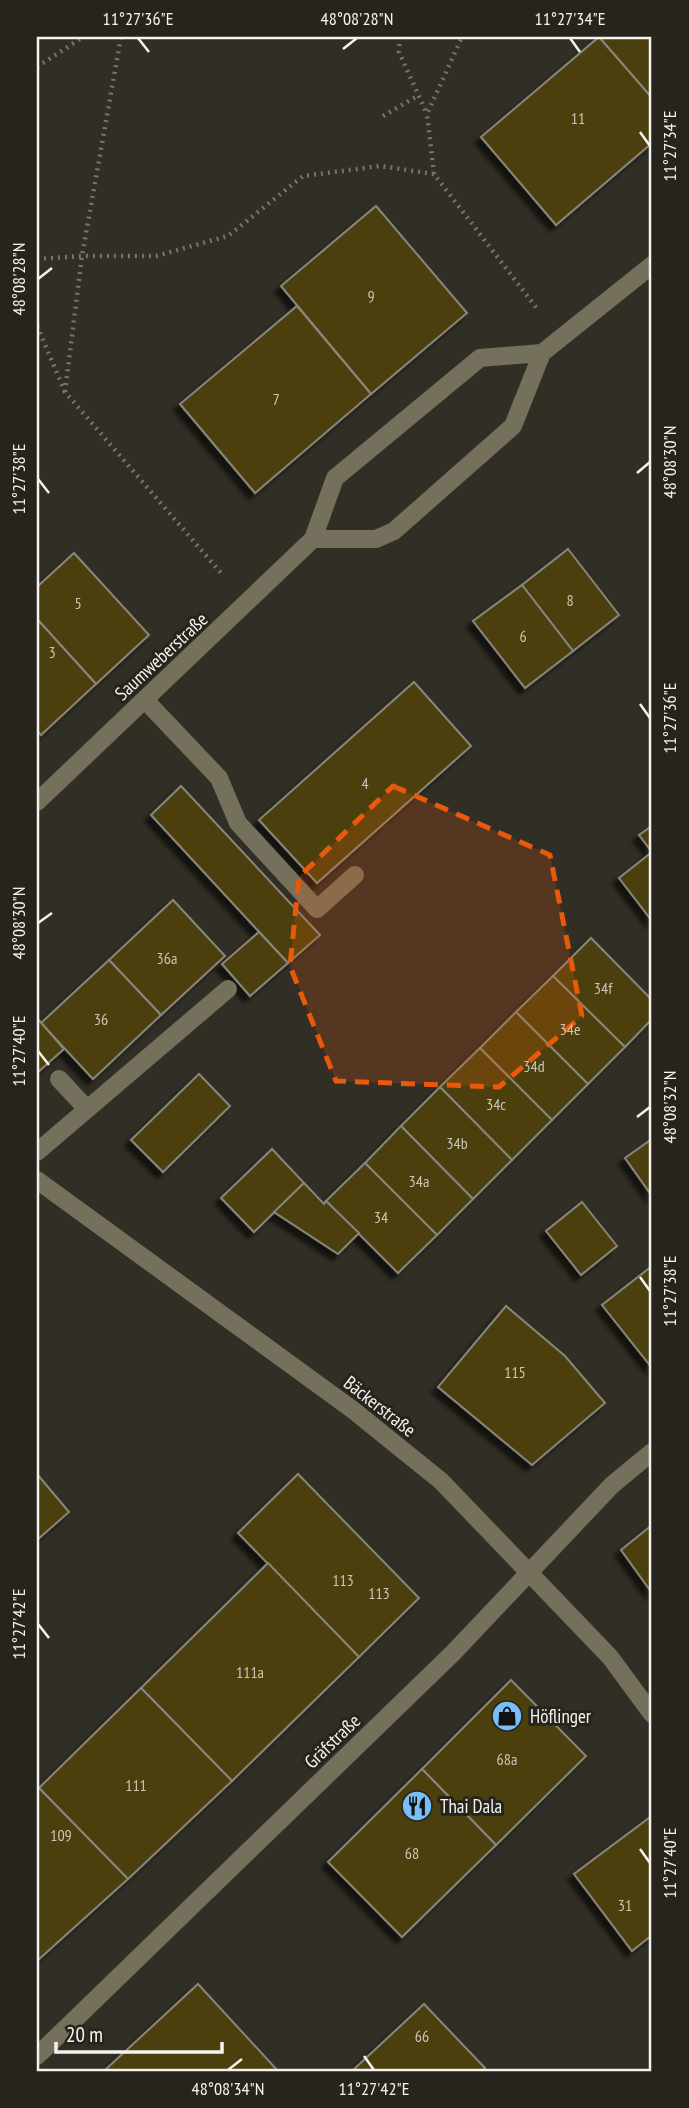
<svg xmlns="http://www.w3.org/2000/svg" width="689" height="2108" font-family="'PT Sans Narrow',sans-serif">
<defs>
<filter id="shadow"><feDropShadow dx="-6" dy="6" stdDeviation="2" flood-color="#0009"/></filter>
</defs>
<rect width="100%" height="100%" fill="#312e26"/>
<g fill="#4c3f0c" stroke="#88857c" stroke-width="2" filter="url(#shadow)">
<path d="M599,37H652V98Z"/>
<path d="M599,37L652,98V143L556,225L481,137Z"/>
<path d="M376,206L467,313L371,394L281,286Z"/>
<path d="M297,306L371,394L255,493L180,404Z"/>
<path d="M568,549L619,615L573,651L522,585Z"/>
<path d="M74,553L149,635L96,684L37,619V587Z"/>
<path d="M522,585L573,651L525,688L473,621Z"/>
<path d="M37,619L96,684L41,735L37,730Z"/>
<path d="M414,682L471,746L317,883L259,820Z"/>
<path d="M181,786L320,935L288,963L151,815Z"/>
<path d="M652,826V852L639,835Z"/>
<path d="M652,852V921L619,878Z"/>
<path d="M173,900L225,956L161,1015L109,960Z"/>
<path d="M259,932L288,963L250,996L222,964Z"/>
<path d="M591,938L652,1000V1019L625,1047L553,976Z"/>
<path d="M109,960L161,1015L93,1079L41,1023Z"/>
<path d="M553,976L625,1047L588,1084L516,1012Z"/>
<path d="M516,1012L588,1084L552,1120L480,1048Z"/>
<path d="M37,1018L64,1049L37,1073Z"/>
<path d="M480,1048L552,1120L512,1160L440,1087Z"/>
<path d="M199,1074L230,1106L163,1172L131,1140Z"/>
<path d="M440,1087L512,1160L473,1199L401,1126Z"/>
<path d="M401,1126L473,1199L437,1235L365,1163Z"/>
<path d="M652,1139V1196L625,1158Z"/>
<path d="M272,1149L304,1183L254,1232L221,1198Z"/>
<path d="M365,1163L437,1235L398,1273L326,1201Z"/>
<path d="M304,1183L324,1204L326,1201L359,1233L338,1254L274,1212Z"/>
<path d="M582,1202L617,1246L581,1275L546,1231Z"/>
<path d="M652,1266V1368L602,1305Z"/>
<path d="M506,1306L565,1356L605,1403L532,1465L438,1387Z"/>
<path d="M37,1474L69,1512L37,1540Z"/>
<path d="M298,1474L419,1598L359,1657L238,1533Z"/>
<path d="M652,1525V1593L621,1550Z"/>
<path d="M268,1563L359,1657L232,1781L141,1688Z"/>
<path d="M511,1680L586,1756L496,1845L422,1769Z"/>
<path d="M141,1688L232,1781L128,1879L39,1788Z"/>
<path d="M422,1769L496,1845L402,1937L328,1862Z"/>
<path d="M39,1788L128,1879L37,1961V1790Z"/>
<path d="M649,1818L652,1822V1935L632,1951L574,1874Z"/>
<path d="M198,1984L278,2071H104Z"/>
<path d="M424,2004L485,2068L481,2071H352Z"/>
</g>
<g fill="none" stroke-linecap="round" stroke-linejoin="round">
<g stroke="#76746d" stroke-width="4.5" stroke-dasharray="2 5" stroke-linecap="butt">
<path d="M400,37L399,52L427,114"/>
<path d="M37,67L83,37"/>
<path d="M383,116L419,95"/>
<path d="M434,174L427,114L462,37"/>
<path d="M37,259L82,256H156L228,236L303,176L380,166L434,174L538,310"/>
<path d="M37,326L65,392L221,573"/>
<path d="M65,392L82,256L121,37"/>
</g>
<g stroke="#75705b" stroke-width="18">
<path d="M145,700L219,778L238,823L317,909L355,875"/>
<path d="M59,1079L87,1109"/>
<path d="M37,1152L228,989"/>
</g>
<g stroke="#75705b" stroke-width="18">
<path d="M313,539H376L394,531L513,426L542,353L652,265"/>
<path d="M37,802L313,539L335,478L480,358L542,353"/>
<path d="M37,1180L353,1410L441,1481L610,1657L652,1714"/>
<path d="M37,2056L453,1653L612,1485L652,1452"/>
</g>
</g>
<path fill="#e8590c" fill-opacity="0.2" stroke="#e8590c" stroke-width="5" stroke-dasharray="14 9" stroke-linejoin="round" d="M393,786L550,855L582,1016L499,1087L336,1081L290,966L299,877Z"/>
<path fill="none" stroke="#f4f3ee" stroke-width="2.5" d="M138,38L149,52M570,38L580,52M343,49L357,38M640,132L650,146M38,279L52,268M637,473L650,462M38,479L49,493M640,704L650,718M38,923L52,913M38,1051L49,1065M637,1117L650,1107M640,1277L650,1291M38,1624L49,1638M640,1849L650,1863M364,2056L374,2070M228,2070L242,2059"/>
<defs>
<g id="shop-disc" transform="scale(1.575)"><circle r="9.5" fill="#78bff7" stroke="#27241d"/><path d="M-5-2.5h2.3a2.7 3.5 0 0 1 5.4 0H5L5.5 6h-11ZM-1.5-2.5h3a1.5 2.3 0 0 0-3 0Z" fill="#111"/></g>
<g id="restaurant-disc" transform="scale(1.575)"><circle r="9.5" fill="#78bff7" stroke="#27241d"/><path d="M-5-6h1v4h1v-4h1v4h1v-4h1v5L-1.5 .5V6h-2V.5L-5-1ZM5-6V6H3V1.5H1.5Q1.5-4 5-6Z" fill="#111"/></g>
</defs>
<g fill-rule="evenodd">
<use href="#shop-disc" x="507" y="1716"/>
<use href="#restaurant-disc" x="417" y="1806"/>
</g>
<g text-anchor="middle" dominant-baseline="central" stroke-width="6" stroke-linejoin="round" paint-order="stroke">
<g font-size="16" fill="#cac6b6">
<text x="578" y="118">11</text>
<text x="371" y="296">9</text>
<text x="276" y="399">7</text>
<text x="570" y="600">8</text>
<text x="78" y="603">5</text>
<text x="523" y="636">6</text>
<text x="52" y="652">3</text>
<text x="365" y="783">4</text>
<text x="167" y="958">36a</text>
<text x="603" y="988">34f</text>
<text x="101" y="1019">36</text>
<text x="570" y="1029">34e</text>
<text x="534" y="1066">34d</text>
<text x="496" y="1104">34c</text>
<text x="457" y="1143">34b</text>
<text x="419" y="1181">34a</text>
<text x="381" y="1217">34</text>
<text x="515" y="1372">115</text>
<text x="343" y="1580">113</text>
<text x="379" y="1593">113</text>
<text x="250" y="1672">111a</text>
<text x="507" y="1759">68a</text>
<text x="136" y="1785">111</text>
<text x="61" y="1835">109</text>
<text x="412" y="1853">68</text>
<text x="625" y="1905">31</text>
<text x="422" y="2036">66</text>
</g>
<g font-size="19" fill="#f4f3ee" stroke="#27241d">
<text transform="translate(161 656) rotate(-43)">Saumweberstraße</text>
<text transform="translate(380 1406) rotate(38)">Bäckerstraße</text>
<text transform="translate(332 1741) rotate(-44)">Gräfstraße</text>
</g>
<g font-size="19" fill="#f4f3ee" stroke="#27241d" text-anchor="start">
<text x="530" y="1716">Höflinger</text>
<text x="440" y="1806">Thai Dala</text>
</g>
</g>
<rect width="689" height="2108" fill="none" stroke="#27241d" stroke-width="77"/>
<path d="M56 2042v10h166v-10" fill="none" stroke="#f4f3ee" stroke-width="3.5"/>
<text x="66" y="2042" font-size="21" fill="#f4f3ee" stroke="#27241d" stroke-width="5" paint-order="stroke">20 m</text>
<rect x="38" y="38" width="612" height="2032" fill="none" stroke="#f4f3ee" stroke-width="2.5"/>
<g font-size="18" text-anchor="middle" fill="#f4f3ee">
<text x="138" y="25">11°27'36"E</text>
<text x="357" y="25">48°08'28"N</text>
<text x="570" y="25">11°27'34"E</text>
<text transform="translate(670 146) rotate(-90)" y="6">11°27'34"E</text>
<text transform="translate(19 279) rotate(-90)" y="6">48°08'28"N</text>
<text transform="translate(670 462) rotate(-90)" y="6">48°08'30"N</text>
<text transform="translate(19 479) rotate(-90)" y="6">11°27'38"E</text>
<text transform="translate(670 718) rotate(-90)" y="6">11°27'36"E</text>
<text transform="translate(19 923) rotate(-90)" y="6">48°08'30"N</text>
<text transform="translate(19 1051) rotate(-90)" y="6">11°27'40"E</text>
<text transform="translate(670 1107) rotate(-90)" y="6">48°08'32"N</text>
<text transform="translate(670 1291) rotate(-90)" y="6">11°27'38"E</text>
<text transform="translate(19 1624) rotate(-90)" y="6">11°27'42"E</text>
<text transform="translate(670 1863) rotate(-90)" y="6">11°27'40"E</text>
<text x="228" y="2095">48°08'34"N</text>
<text x="374" y="2095">11°27'42"E</text>
</g>
</svg>
